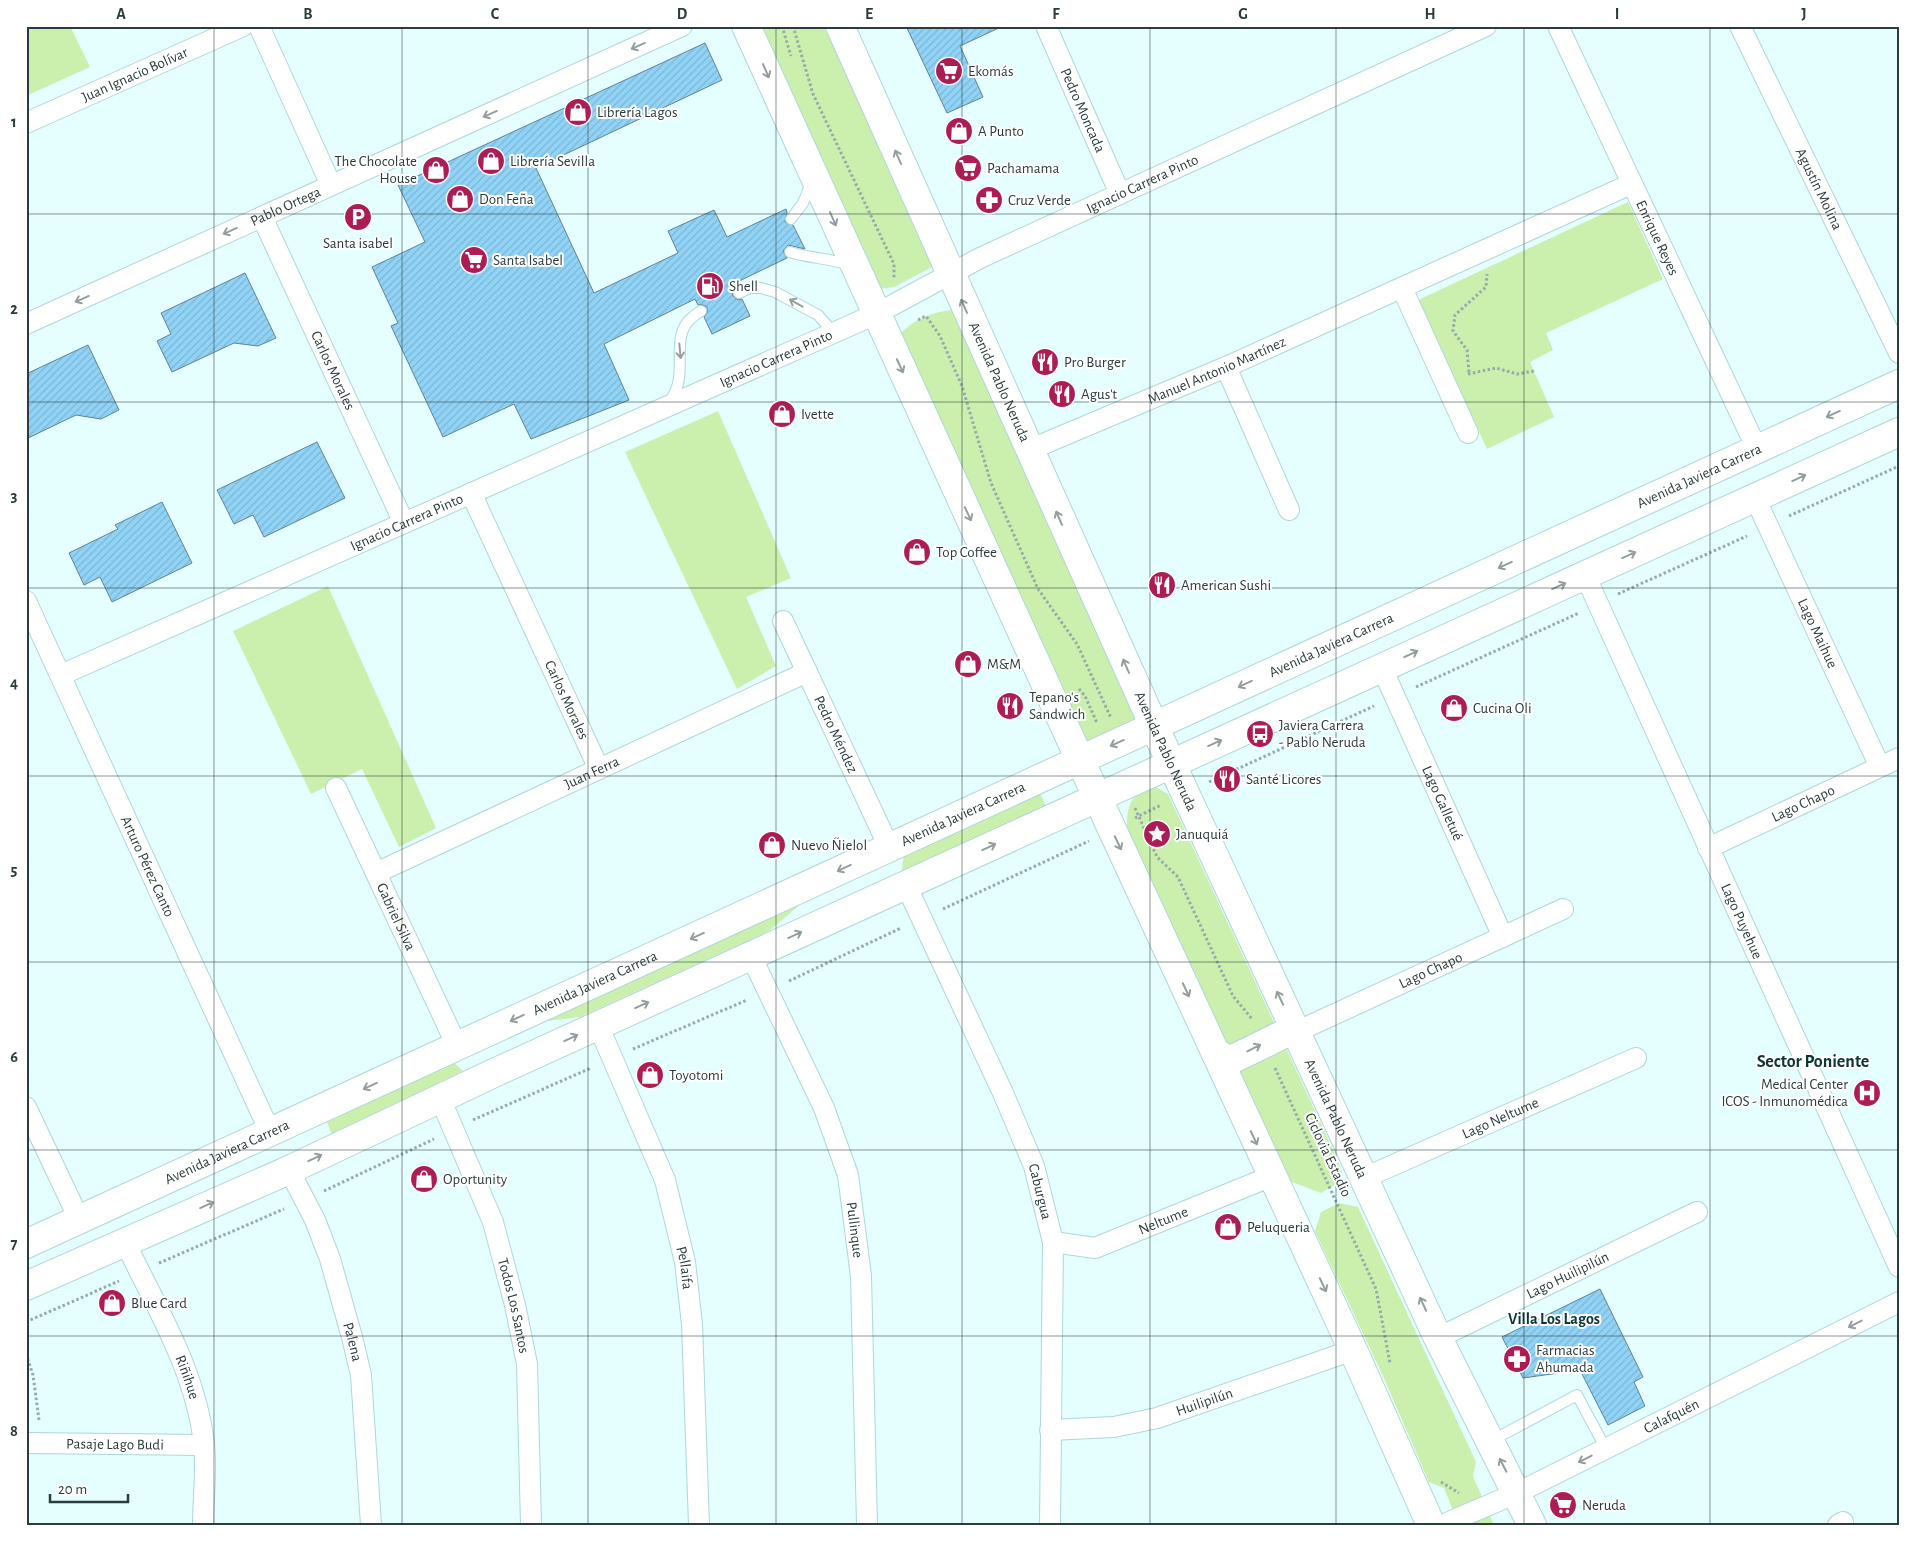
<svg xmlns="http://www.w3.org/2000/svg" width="1925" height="1551" font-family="'Alegreya Sans',sans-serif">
<defs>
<pattern id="building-hatch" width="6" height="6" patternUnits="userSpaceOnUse" patternTransform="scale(1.25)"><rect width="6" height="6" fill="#90d3f6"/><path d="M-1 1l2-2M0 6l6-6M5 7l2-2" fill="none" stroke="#7cb6d4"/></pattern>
</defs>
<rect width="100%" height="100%" fill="#e5feff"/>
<g fill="#cbf0ae">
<path d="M26,26H70L90,67L26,96Z"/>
<path d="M761,26H825L932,267L894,287L881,289Z"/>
<path d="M1628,202L1663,279L1546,333L1553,350L1530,362L1554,417L1487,449L1418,300Z"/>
<path d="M952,310L1138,719L1085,743L901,333C915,319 932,312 952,310Z"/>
<path d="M718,411L791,578L746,597L776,666L737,689L625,452Z"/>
<path d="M328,586L436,828L399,847L362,769L311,794L233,631Z"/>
<path d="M1156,787L1168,794L1336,1156L1342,1172L1338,1183L1321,1193L1289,1181L1127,827C1127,802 1131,794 1156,787Z"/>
<path d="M1040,793L1047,809L901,875L904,855Z"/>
<path d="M801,904L769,931L580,1017L539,1022Z"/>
<path d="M452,1061L463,1071L332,1135L327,1122Z"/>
<path d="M1339,1203L1358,1207L1476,1462L1473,1476L1494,1525H1459L1444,1488L1429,1482L1382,1374L1315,1231L1321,1212Z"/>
</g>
<g fill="url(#building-hatch)" stroke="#628192">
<path d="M906,26H1003L960,46L983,97L947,113Z"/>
<path d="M705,43L722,80L536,168L594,293L678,253L668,231L714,210L727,237L786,209L787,212L785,222L793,225L805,249L788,245L783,251L787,258L735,283L736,287L732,292L733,296L738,300L742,299L750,316L712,334L704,317L707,313V307L703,305H698L695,299L604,344L629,400L531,439L514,404L443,437L391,326L398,323L372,267L425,242L398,185Z"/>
<path d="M245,273L276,338L258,346L234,343L172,372L157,341L171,334L161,313Z"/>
<path d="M88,345L119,410L101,419L76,415L26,439V374Z"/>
<path d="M317,442L345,498L264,537L253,515L234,524L217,490Z"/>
<path d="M162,502L192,563L112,602L100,577L84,585L69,553L118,529L115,525Z"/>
<path d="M1600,1289L1643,1377L1634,1382L1645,1406L1608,1425L1580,1370L1523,1378L1502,1337Z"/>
</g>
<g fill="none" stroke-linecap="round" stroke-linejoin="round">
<g stroke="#add7d8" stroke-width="12">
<g id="lane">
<path d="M791,219L803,203L812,181"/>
<path d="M790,252C810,259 835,258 850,266"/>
<path d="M739,293L750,288H761L775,292L818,315L834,333"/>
<path d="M668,403C695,372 661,333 701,311"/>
<path d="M1491,1441L1577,1395L1606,1449"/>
</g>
</g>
<g stroke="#add7d8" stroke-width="22">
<g id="street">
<path d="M259,26L331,185"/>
<path id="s1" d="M1046,26L1120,194"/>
<path id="s2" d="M1558,26L1757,449"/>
<path id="s3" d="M1740,26L1899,353"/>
<path id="s4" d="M26,123L243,26"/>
<path id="s5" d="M262,217L404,523"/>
<path d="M1402,288L1468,433"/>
<path id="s6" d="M26,324L682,26"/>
<path d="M1226,367L1289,510"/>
<path id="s7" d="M1029,450L1226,367L1631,184"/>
<path id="s8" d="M471,493L599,769"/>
<path id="s9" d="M1755,498L1880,767"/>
<path id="s10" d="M1585,575L1899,1267"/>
<path id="s11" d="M26,601L270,1132"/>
<path id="s12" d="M783,621L889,847"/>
<path id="s13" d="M1382,668L1503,937"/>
<path id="s14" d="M61,675L876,314L980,258L1486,26"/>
<path id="s15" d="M336,788L457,1046"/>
<path id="s16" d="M1708,848L1899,758"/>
<path id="s17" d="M376,873L807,672"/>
<path id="s18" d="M906,885L1003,1093L1034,1166L1053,1242L1050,1525"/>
<path id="s19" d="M751,956L824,1108L848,1175L861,1276L867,1525"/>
<path id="s20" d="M598,1025L665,1180L685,1262L692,1324L699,1525"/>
<path id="s21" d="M1296,1032L1563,909"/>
<path id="s22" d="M440,1098L493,1222L515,1305L527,1364L531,1525"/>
<path d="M26,1107L79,1219"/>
<path id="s23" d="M289,1170L315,1220L330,1259L352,1337L361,1375L371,1525"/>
<path id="s24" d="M1364,1178L1636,1058"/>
<path id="s25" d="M125,1242C156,1307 196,1371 204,1444C207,1470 203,1499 203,1525"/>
<path id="s26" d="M1053,1242L1095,1248L1272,1176"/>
<path id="s27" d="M1438,1338L1697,1212"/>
<path id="s28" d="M1050,1430L1114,1427L1157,1418L1353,1350"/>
<path id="s29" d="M26,1443L204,1445"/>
<path id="s30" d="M1442,1525L1517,1493L1899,1302"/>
<path d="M1838,1525L1843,1522"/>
</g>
</g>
<g stroke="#add7d8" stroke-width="30">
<g id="secondary">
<path d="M746,26L1080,760L1353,1350L1431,1525"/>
<path id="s31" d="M840,26L1154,726L1438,1338L1532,1525"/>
<path d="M1215,1052L1224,1058L1233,1059L1294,1029"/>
</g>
</g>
<g stroke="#add7d8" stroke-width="30">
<g id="primary">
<path id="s32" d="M26,1244L1899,384"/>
<path d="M26,1286L289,1170L494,1073L1899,432"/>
</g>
</g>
<g stroke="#95aaab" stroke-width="3" stroke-dasharray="2.5 2.5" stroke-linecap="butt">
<path d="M782,26L791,56"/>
<path d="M793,26L813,94L894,264V278"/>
<path d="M918,320L926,316L940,336L962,386L991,483L1038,589L1077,644L1111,718"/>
<path d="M1469,372L1467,350L1453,331L1455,315L1486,287L1487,274"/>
<path d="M1468,374L1496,368L1517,374L1534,371"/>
<path d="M1789,516L1899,466"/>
<path d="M1618,594L1747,536"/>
<path d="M1416,687L1579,613"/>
<path d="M1079,689L1085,696L1097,723"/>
<path d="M1209,782L1374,706"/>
<path d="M1135,808L1157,857L1178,877L1233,996L1252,1019"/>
<path d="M1135,818L1161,805"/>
<path d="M943,909L1089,841"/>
<path d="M789,981L901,928"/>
<path d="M633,1049L747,1000"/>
<path d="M1275,1068L1376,1289L1390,1363"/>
<path d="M473,1120L591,1068"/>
<path d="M324,1191L434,1139"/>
<path d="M159,1263L284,1209"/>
<path d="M26,1322L119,1281"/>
<path d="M26,1354L33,1375L39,1420"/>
<path d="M1441,1482L1459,1493"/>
</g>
<use href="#lane" stroke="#fff" stroke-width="10"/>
<use href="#street" stroke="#fff" stroke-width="20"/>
<use href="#secondary" stroke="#fff" stroke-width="28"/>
<use href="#primary" stroke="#fff" stroke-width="28"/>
</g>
<defs><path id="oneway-shaft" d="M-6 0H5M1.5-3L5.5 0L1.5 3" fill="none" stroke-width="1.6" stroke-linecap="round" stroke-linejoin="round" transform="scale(1.25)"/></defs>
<g stroke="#959e9e">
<use href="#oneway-shaft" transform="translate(638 46) rotate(156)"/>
<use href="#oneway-shaft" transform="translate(766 71) rotate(66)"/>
<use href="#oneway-shaft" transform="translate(490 114) rotate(156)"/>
<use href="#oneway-shaft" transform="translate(898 157) rotate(-114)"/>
<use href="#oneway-shaft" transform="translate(833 219) rotate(66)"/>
<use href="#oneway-shaft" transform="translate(230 231) rotate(156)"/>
<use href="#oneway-shaft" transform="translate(82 299) rotate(156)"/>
<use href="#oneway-shaft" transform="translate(796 303) rotate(-151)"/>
<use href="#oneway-shaft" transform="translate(964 306) rotate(-114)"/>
<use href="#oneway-shaft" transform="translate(680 351) rotate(85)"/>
<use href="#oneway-shaft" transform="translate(900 366) rotate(65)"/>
<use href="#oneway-shaft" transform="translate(1833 414) rotate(155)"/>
<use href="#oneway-shaft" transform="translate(1799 478) rotate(-25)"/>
<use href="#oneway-shaft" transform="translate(968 514) rotate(65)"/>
<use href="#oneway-shaft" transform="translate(1059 518) rotate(-114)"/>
<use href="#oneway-shaft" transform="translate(1629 555) rotate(-24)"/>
<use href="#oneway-shaft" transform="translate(1505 565) rotate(155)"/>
<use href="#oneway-shaft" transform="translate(1559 586) rotate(-24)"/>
<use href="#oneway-shaft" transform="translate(1411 654) rotate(-25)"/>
<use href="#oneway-shaft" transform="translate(1126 666) rotate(-114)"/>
<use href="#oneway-shaft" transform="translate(1245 684) rotate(155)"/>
<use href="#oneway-shaft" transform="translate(1117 743) rotate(156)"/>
<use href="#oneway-shaft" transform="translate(1215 743) rotate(-24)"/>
<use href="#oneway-shaft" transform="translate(1118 843) rotate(65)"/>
<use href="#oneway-shaft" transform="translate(989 847) rotate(-25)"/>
<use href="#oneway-shaft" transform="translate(844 868) rotate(155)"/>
<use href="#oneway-shaft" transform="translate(795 935) rotate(-25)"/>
<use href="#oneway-shaft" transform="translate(697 936) rotate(155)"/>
<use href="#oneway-shaft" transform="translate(1186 990) rotate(65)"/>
<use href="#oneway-shaft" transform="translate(1280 998) rotate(-115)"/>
<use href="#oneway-shaft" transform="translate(642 1005) rotate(-24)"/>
<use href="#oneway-shaft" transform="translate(517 1018) rotate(155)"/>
<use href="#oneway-shaft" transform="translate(571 1038) rotate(-25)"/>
<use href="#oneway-shaft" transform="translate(1254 1048) rotate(-27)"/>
<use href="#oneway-shaft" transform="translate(370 1086) rotate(155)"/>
<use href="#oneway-shaft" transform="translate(1254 1138) rotate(65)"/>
<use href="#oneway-shaft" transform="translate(315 1158) rotate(-25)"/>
<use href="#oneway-shaft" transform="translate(207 1205) rotate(-24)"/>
<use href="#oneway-shaft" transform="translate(1323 1285) rotate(65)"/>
<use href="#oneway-shaft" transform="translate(1423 1304) rotate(-115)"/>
<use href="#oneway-shaft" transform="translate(1855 1324) rotate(153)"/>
<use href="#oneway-shaft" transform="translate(1585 1459) rotate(153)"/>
<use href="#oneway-shaft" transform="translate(1503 1465) rotate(-117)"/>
</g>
<path fill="none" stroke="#2b3c3c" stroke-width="1" stroke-opacity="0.55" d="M214,26V1525M402,26V1525M588,26V1525M776,26V1525M962,26V1525M1150,26V1525M1336,26V1525M1524,26V1525M1710,26V1525M26,214H1899M26,402H1899M26,588H1899M26,776H1899M26,962H1899M26,1150H1899M26,1336H1899"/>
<defs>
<g id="supermarket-disc" transform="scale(1.4375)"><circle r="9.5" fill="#ad1d55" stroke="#fff"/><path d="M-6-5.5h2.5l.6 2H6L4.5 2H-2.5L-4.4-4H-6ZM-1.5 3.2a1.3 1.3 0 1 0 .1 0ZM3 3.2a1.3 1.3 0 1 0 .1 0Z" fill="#fff"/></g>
<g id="shop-disc" transform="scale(1.4375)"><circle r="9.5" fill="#ad1d55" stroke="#fff"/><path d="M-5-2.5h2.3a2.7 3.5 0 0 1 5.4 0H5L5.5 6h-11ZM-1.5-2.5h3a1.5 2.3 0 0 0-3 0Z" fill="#fff"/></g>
<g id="pharmacy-disc" transform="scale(1.4375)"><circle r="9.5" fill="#ad1d55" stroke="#fff"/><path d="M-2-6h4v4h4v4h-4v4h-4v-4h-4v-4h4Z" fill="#fff"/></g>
<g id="parking-disc" transform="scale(1.4375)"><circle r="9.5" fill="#ad1d55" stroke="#fff"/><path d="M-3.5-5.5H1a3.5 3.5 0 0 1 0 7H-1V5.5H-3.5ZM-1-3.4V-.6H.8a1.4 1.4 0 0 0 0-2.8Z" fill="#fff"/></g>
<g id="fuel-disc" transform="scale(1.4375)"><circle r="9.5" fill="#ad1d55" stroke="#fff"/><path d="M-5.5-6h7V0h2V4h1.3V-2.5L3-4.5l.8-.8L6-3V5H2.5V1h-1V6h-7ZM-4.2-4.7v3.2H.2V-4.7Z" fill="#fff"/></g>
<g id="restaurant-disc" transform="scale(1.4375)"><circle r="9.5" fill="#ad1d55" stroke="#fff"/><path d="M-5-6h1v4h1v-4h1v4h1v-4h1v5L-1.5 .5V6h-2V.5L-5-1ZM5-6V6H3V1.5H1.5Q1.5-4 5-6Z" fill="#fff"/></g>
<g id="bus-disc" transform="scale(1.4375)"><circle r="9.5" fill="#ad1d55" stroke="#fff"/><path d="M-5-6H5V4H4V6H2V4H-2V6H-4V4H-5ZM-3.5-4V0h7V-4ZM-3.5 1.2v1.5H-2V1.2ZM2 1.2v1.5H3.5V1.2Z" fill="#fff"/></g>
<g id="sight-disc" transform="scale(1.4375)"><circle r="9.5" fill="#ad1d55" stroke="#fff"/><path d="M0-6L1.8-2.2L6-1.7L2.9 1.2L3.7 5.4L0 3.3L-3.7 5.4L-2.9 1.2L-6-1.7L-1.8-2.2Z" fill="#fff"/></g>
<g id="hospital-disc" transform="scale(1.4375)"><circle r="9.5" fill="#ad1d55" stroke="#fff"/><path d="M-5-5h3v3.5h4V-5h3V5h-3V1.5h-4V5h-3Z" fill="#fff"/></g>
</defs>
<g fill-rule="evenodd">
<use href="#supermarket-disc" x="949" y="71"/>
<use href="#shop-disc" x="578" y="112"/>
<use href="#shop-disc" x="959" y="131"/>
<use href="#shop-disc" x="491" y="161"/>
<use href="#supermarket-disc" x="968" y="168"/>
<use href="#shop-disc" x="436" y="170"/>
<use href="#shop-disc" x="460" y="199"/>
<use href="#pharmacy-disc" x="989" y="200"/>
<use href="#parking-disc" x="358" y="217"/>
<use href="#supermarket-disc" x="474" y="260"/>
<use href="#fuel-disc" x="710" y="286"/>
<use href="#restaurant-disc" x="1045" y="362"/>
<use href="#restaurant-disc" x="1062" y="394"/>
<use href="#shop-disc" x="782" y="414"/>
<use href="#shop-disc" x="917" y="552"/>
<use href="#restaurant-disc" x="1162" y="585"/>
<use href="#shop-disc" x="968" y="664"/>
<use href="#restaurant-disc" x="1010" y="706"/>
<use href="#shop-disc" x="1454" y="708"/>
<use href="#bus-disc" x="1260" y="734"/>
<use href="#restaurant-disc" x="1227" y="779"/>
<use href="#sight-disc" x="1157" y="834"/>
<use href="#shop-disc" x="772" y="845"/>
<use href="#shop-disc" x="650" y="1075"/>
<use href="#hospital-disc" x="1867" y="1093"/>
<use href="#shop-disc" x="424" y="1179"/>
<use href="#shop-disc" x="1228" y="1227"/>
<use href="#shop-disc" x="112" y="1303"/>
<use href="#pharmacy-disc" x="1517" y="1359"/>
<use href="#supermarket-disc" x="1563" y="1505"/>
</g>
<g text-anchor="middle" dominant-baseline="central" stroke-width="4" stroke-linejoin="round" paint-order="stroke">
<g font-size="15" fill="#2b3c3c" stroke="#fff" text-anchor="start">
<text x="968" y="71">Ekomás</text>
<text x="597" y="112">Librería Lagos</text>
<text x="978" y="131">A Punto</text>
<text x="417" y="161" text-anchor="end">The Chocolate<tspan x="417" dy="17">House</tspan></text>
<text x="510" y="161">Librería Sevilla</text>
<text x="987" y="168">Pachamama</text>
<text x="479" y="199">Don Feña</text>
<text x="1008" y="200">Cruz Verde</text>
<text x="358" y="243" text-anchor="middle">Santa isabel</text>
<text x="493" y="260">Santa Isabel</text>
<text x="729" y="286">Shell</text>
<text x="1064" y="362">Pro Burger</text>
<text x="1081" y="394">Agus't</text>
<text x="801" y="414">Ivette</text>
<text x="936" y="552">Top Coffee</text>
<text x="1181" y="585">American Sushi</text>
<text x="987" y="664">M&amp;M</text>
<text x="1029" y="697">Tepano's<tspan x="1029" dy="17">Sandwich</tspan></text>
<text x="1473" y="708">Cucina Oli</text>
<text x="1279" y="725">Javiera Carrera<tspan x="1279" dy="17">- Pablo Neruda</tspan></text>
<text x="1246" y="779">Santé Licores</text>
<text x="1176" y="834">Januquiá</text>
<text x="791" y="845">Nuevo Ñielol</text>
<text x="669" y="1075">Toyotomi</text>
<text x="1848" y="1084" text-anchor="end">Medical Center<tspan x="1848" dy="17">ICOS - Inmunomédica</tspan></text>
<text x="443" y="1179">Oportunity</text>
<text x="1247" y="1227">Peluqueria</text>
<text x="131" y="1303">Blue Card</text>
<text x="1536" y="1350">Farmacias<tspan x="1536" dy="17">Ahumada</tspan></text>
<text x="1582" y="1505">Neruda</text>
</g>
<g font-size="15" fill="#2b3c3c" stroke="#fff">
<text stroke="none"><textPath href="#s4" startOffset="119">Juan Ignacio Bolívar</textPath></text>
<text stroke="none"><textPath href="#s1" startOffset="92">Pedro Moncada</textPath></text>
<text stroke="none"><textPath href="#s14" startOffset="1188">Ignacio Carrera Pinto</textPath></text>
<text stroke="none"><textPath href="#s3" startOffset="181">Agustín Molina</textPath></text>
<text stroke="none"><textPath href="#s6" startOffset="285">Pablo Ortega</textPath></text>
<text stroke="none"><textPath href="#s2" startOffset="234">Enrique Reyes</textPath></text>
<text stroke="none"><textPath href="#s14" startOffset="782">Ignacio Carrera Pinto</textPath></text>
<text stroke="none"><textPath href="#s5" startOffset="169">Carlos Morales</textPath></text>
<text stroke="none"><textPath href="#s7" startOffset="204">Manuel Antonio Martínez</textPath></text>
<text stroke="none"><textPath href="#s31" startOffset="390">Avenida Pablo Neruda</textPath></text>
<text stroke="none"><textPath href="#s32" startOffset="1841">Avenida Javiera Carrera</textPath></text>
<text stroke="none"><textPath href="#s14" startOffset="378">Ignacio Carrera Pinto</textPath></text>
<text stroke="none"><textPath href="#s9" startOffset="149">Lago Maihue</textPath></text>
<text stroke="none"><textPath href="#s32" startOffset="1436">Avenida Javiera Carrera</textPath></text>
<text stroke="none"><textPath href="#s8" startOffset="228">Carlos Morales</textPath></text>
<text stroke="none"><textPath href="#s12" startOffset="125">Pedro Méndez</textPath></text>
<text stroke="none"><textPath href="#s31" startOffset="795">Avenida Pablo Neruda</textPath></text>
<text stroke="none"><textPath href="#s17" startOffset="238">Juan Ferra</textPath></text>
<text stroke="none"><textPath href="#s13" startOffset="148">Lago Galletué</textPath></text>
<text stroke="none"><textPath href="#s16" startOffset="105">Lago Chapo</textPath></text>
<text stroke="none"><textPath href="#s32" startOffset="1031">Avenida Javiera Carrera</textPath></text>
<text stroke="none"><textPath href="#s11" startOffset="292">Arturo Pérez Canto</textPath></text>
<text stroke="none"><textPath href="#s15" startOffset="142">Gabriel Silva</textPath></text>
<text stroke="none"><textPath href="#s10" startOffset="380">Lago Puyehue</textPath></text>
<text stroke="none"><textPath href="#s21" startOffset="148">Lago Chapo</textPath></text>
<text stroke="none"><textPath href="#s32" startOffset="626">Avenida Javiera Carrera</textPath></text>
<text stroke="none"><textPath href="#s24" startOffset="149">Lago Neltume</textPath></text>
<text stroke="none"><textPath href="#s31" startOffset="1200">Avenida Pablo Neruda</textPath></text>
<text stroke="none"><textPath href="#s32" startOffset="221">Avenida Javiera Carrera</textPath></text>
<text transform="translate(1328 1155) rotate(65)">Ciclovia Estadio</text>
<text stroke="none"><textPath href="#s18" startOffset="335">Caburgua</textPath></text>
<text stroke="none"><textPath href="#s26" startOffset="116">Neltume</textPath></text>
<text stroke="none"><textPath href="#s19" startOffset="295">Pullinque</textPath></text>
<text stroke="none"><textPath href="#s20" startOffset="259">Pellaifa</textPath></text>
<text stroke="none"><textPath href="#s27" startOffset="144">Lago Huilipilún</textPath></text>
<text stroke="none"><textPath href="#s22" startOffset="221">Todos Los Santos</textPath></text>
<text stroke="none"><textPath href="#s23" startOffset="184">Palena</textPath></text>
<text stroke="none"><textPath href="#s25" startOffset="149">Riñihue</textPath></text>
<text stroke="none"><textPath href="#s28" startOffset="158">Huilipilún</textPath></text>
<text stroke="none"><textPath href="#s30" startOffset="254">Calafquén</textPath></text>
<text stroke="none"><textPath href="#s29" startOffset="89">Pasaje Lago Budi</textPath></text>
</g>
<g font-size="16" font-weight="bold" fill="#0e3637" stroke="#fff">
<text x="1554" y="1319">Villa Los Lagos</text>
</g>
<g font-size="18" font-weight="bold" fill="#0e3637" stroke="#fff">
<text x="1813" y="1062">Sector Poniente</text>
</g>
</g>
<rect width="1925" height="1551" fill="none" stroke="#ffffff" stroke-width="55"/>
<path d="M50 1494v8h78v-8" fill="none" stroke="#2b3c3c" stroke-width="2.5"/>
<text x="58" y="1494" font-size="15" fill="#2b3c3c" stroke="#ffffff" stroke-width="4" paint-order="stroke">20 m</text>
<rect x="28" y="28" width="1870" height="1496" fill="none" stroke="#2b3c3c" stroke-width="2"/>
<g font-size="16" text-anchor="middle" font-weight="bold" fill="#2b3c3c">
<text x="121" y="19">A</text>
<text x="308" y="19">B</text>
<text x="495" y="19">C</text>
<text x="682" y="19">D</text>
<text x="869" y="19">E</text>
<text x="1056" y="19">F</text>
<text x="1243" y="19">G</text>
<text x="1430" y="19">H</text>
<text x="1617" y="19">I</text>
<text x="1804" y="19">J</text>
<text x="14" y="127">1</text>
<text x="14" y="314">2</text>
<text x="14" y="501">3</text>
<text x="14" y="688">4</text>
<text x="14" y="875">5</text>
<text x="14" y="1062">6</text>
<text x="14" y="1249">7</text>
<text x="14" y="1436">8</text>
</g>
</svg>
